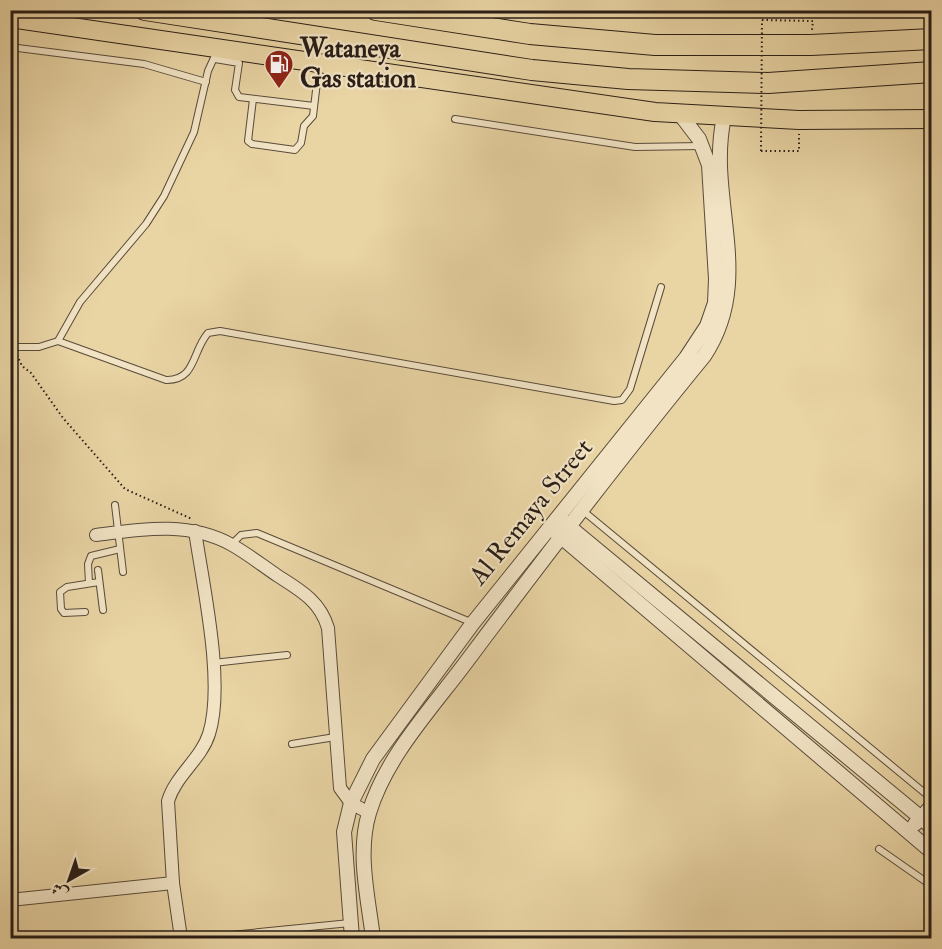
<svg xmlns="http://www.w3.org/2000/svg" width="942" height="949" font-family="'IM FELL Double Pica',Amiri,serif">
<rect width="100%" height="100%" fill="#e9d4a4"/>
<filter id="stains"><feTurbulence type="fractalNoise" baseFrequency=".00333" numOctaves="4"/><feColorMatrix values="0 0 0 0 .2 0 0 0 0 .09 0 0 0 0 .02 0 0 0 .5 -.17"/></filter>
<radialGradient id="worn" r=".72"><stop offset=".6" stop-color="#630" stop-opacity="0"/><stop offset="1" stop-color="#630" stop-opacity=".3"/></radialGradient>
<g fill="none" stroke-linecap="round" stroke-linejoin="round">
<g stroke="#594b3a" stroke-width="8">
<g id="service">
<path d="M10,47L144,64L206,82"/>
<path d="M215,59L239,63L235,90L239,97L314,106"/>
<path d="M253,99L248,141L252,144L295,150L301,143L304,126L313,116L317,82"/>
<path d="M455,119L635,147L702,146"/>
<path d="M58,341L166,380C196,381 192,351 208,333L220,331L614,401L622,400L630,389L661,287"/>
<path d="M10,347H39L58,341L80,302L146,224L164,196L194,132L208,71L218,49"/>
<path d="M115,505L123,572"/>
<path d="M582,510L932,799"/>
<path d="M231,545L241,535L257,533L473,623"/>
<path d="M98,570L103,610"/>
<path d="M89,583L88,564L91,556L120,549"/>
<path d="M85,612L64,613L61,609L60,592L67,587L99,582"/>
<path d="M213,663L287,655"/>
<path d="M292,744L335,737"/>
<path d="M879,849L932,886"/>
<path d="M200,938L350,923"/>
</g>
</g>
<g stroke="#594b3a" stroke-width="14">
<g id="minor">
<path d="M96,535C142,529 189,521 232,545C248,554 263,566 278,576C300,590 320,601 328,628L340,788L351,803L369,813"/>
<path d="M10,900L173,883"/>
<path d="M181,938L173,883L168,801C176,775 201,759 209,734C225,683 203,586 195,531"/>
</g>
</g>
<g stroke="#594b3a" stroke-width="16">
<g id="tertiary">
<path d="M561,520L932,827"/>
<path d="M553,530L932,852"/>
<path d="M915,824L932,806"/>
<path d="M352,938L344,832L351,803L373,759L473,623L686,358L707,326L715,303L716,279L709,165L699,139L680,114"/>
<path d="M373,938C368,897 357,853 369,813C386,756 433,707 467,661C544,558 622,456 704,356C756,278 706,199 724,117"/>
</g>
</g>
<g stroke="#291d16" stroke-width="20">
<path id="primary" d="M10,18L655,112L799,120L932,119"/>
</g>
<g stroke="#291d16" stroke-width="22">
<g id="trunk">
<path d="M145,10L532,70L628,79L768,83L932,72"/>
<path d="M376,10L530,34L655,45H811L932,39"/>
</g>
</g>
<g stroke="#291d16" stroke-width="2" stroke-dasharray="1.5 3" stroke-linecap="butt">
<path d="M762,20L813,21L812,30"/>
<path d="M761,151H799V134"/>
<path d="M17,355L22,366L31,373L63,418L125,489L192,519"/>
</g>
<use href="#service" stroke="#f1e3c4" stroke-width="6"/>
<use href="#minor" stroke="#f1e3c4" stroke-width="12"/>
<use href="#tertiary" stroke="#f1e3c4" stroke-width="14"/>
<use href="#primary" stroke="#e9d4a4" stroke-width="18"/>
<use href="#trunk" stroke="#e9d4a4" stroke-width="20"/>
<path stroke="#291d16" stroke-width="2" stroke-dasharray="1.5 3" stroke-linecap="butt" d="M761,151L762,20"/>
</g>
<defs>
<g id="fuel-pin" transform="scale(1.5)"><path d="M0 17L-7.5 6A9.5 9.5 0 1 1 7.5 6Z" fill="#8f2418" stroke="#f1e3c4"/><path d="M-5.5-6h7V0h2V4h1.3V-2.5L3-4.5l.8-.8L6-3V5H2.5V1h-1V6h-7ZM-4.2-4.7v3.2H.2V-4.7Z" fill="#fff"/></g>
</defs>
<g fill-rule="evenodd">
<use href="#fuel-pin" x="279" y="64"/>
</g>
<g text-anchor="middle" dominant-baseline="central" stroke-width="4.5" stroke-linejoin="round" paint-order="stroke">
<g font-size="26" font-weight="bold" fill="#291d16" stroke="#f1e3c4" text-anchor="start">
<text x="300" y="49">Wataneya<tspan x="300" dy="30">Gas station</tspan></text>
</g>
<g font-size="26" fill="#291d16" stroke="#f1e3c4">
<text transform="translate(531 512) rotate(-51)">Al Remaya Street</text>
</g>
</g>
<rect width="942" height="949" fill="none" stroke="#e9d4a4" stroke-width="36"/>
<rect x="12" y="12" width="918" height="925" fill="none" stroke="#291d16" stroke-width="3"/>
<rect x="18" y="18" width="906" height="913" fill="none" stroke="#291d16" stroke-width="1.5"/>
<g transform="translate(69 880) rotate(220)" stroke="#f1e3c4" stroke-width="4.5" paint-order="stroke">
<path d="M0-4.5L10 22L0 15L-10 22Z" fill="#291d16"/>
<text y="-9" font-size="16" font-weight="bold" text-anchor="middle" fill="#291d16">ش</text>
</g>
<rect width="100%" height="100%" filter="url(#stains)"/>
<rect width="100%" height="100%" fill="url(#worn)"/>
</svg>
